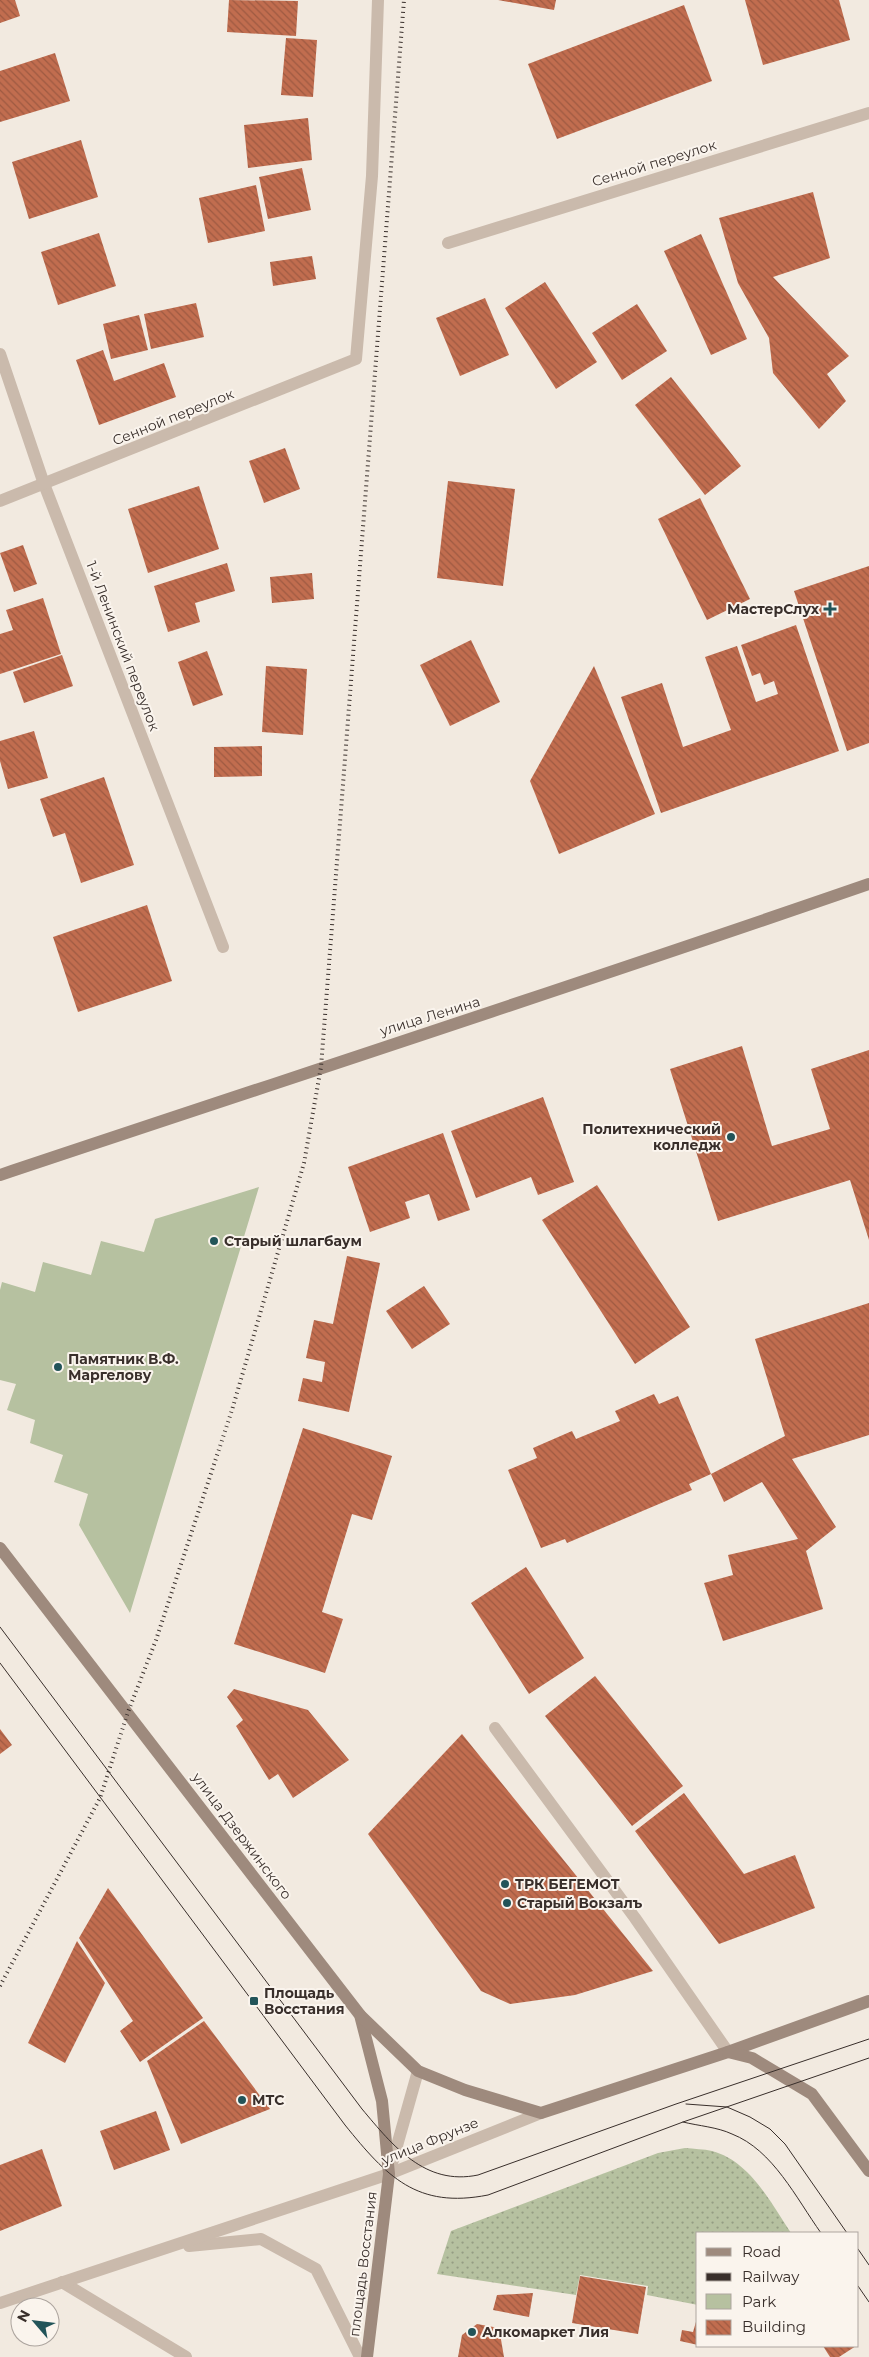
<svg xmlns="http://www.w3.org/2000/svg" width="869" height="2357" font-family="Montserrat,sans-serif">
<defs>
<pattern id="grass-dots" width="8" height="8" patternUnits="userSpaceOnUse" patternTransform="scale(1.25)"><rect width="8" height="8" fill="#b6c1a0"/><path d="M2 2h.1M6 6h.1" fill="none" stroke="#959d83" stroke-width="1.8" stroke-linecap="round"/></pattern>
<pattern id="building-back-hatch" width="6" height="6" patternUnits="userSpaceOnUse" patternTransform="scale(1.25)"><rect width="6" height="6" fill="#c16d4f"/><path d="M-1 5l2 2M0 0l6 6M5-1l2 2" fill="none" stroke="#9e5a42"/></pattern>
</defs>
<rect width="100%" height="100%" fill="#f2eae0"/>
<path fill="url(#grass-dots)" d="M685,2148C694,2149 704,2149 712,2151C750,2161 771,2203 791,2233H698V2305L647,2295L648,2286L580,2275L576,2295L437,2274L451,2231L658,2153Z"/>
<path fill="#b6c1a0" d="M259,1187L130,1613L79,1525L88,1494L54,1482L63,1455L30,1443L35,1420L7,1410L16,1384L0,1380V1290L2,1282L35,1292L43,1262L91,1275L101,1241L144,1252L155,1219Z"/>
<g fill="url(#building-back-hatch)">
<path d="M0,0H15L20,16L0,23Z"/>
<path d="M229,0L298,1L296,36L227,32Z"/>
<path d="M498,0H556L554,10Z"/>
<path d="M745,0H839L850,40L763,65Z"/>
<path d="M684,5L712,81L557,139L528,64Z"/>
<path d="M286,38L317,40L313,97L281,95Z"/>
<path d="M55,53L70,101L0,122V71Z"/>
<path d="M308,118L312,160L248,168L244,125Z"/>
<path d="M81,140L98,197L29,219L12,162Z"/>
<path d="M302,168L311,210L268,219L259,177Z"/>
<path d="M256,185L265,231L208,243L199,198Z"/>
<path d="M813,192L830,258L773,277L849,356L827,374L846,401L819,429L773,373L769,338L738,283L719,218Z"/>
<path d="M99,233L116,286L58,305L41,252Z"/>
<path d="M701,234L747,339L711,355L664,251Z"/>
<path d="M312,256L316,279L273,286L270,262Z"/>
<path d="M545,282L597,362L556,389L505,308Z"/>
<path d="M485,298L509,355L460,376L436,318Z"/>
<path d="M196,303L204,337L151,349L144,314Z"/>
<path d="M637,304L667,351L622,380L592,333Z"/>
<path d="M139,315L148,350L111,359L103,324Z"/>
<path d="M103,350L114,381L164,363L176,397L99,425L76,360Z"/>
<path d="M671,377L741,466L705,495L635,405Z"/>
<path d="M285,448L300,489L264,503L249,461Z"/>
<path d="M448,481L515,489L503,586L437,578Z"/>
<path d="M199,486L219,549L148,573L128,509Z"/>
<path d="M700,498L750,599L707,620L658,519Z"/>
<path d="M23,545L37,584L14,592L0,553Z"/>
<path d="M227,563L235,591L195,603L200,622L168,632L154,586Z"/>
<path d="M869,566V743L847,751L794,591Z"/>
<path d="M312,573L314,599L272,603L270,577Z"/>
<path d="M43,598L61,654L0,674V634L13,630L6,610Z"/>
<path d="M796,625L839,751L661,813L621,697L662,683L683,747L731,730L705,657L737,646L756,702L778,694L774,681L764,685L760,673L752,676L741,645Z"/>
<path d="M471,640L500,702L450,726L420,665Z"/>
<path d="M207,651L223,695L193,706L178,662Z"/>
<path d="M62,655L73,686L24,703L13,672Z"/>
<path d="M266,666L307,669L303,735L262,732Z"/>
<path d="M594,666L655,814L559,854L530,781Z"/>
<path d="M34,731L48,778L8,789L0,761V741Z"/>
<path d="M262,746V776L214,777V747Z"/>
<path d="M104,777L134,865L81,883L65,833L53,837L40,799Z"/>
<path d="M147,905L172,981L78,1012L53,937Z"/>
<path d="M742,1046L772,1146L830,1129L811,1069L869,1050V1240L850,1180L718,1221L670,1069Z"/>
<path d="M543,1097L574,1182L538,1195L531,1177L476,1198L451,1131Z"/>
<path d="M443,1133L470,1210L438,1221L429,1194L405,1202L410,1218L370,1232L348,1167Z"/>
<path d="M597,1185L690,1327L635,1364L542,1220Z"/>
<path d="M347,1256L380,1263L349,1412L298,1401L303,1378L322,1382L325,1362L306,1358L314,1320L333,1324Z"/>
<path d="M424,1286L450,1324L412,1349L386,1311Z"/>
<path d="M869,1303V1435L792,1459L836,1527L806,1551L823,1609L723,1641L704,1583L733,1575L728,1555L798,1539L762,1482L724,1502L711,1474L785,1436L755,1339Z"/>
<path d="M654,1394L659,1404L678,1396L711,1474L689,1484L692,1490L567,1543L565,1539L541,1548L508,1470L537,1458L533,1448L572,1431L576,1439L620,1421L615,1411Z"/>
<path d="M303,1428L392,1456L372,1520L352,1514L322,1612L343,1619L325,1673L234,1644Z"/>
<path d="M526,1567L584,1658L529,1694L471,1603Z"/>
<path d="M595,1676L683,1786L632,1826L545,1716Z"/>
<path d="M234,1689L308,1710L349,1760L293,1798L278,1774L269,1780L236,1726L243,1720L227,1697Z"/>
<path d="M0,1729L12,1745L0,1754Z"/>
<path d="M462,1734L653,1971L575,1995L510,2004L481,1991L368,1834Z"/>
<path d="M684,1793L744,1874L795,1855L815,1908L719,1944L635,1831Z"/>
<path d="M108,1888L203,2018L140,2062L120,2031L133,2021L79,1938Z"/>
<path d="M77,1941L105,1983L65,2063L28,2043Z"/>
<path d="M204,2021L270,2109L181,2144L147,2061Z"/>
<path d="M156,2111L170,2150L114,2170L100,2131Z"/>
<path d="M42,2149L62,2206L0,2231V2165Z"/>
<path d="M580,2276L646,2287L638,2334L572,2323Z"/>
<path d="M533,2293L529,2317L493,2310L497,2295Z"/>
<path d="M698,2315V2345L680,2341L682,2330L693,2332Z"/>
<path d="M477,2324L499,2328L504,2357H458L462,2335Z"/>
<path d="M823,2346H856L839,2357H830Z"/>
</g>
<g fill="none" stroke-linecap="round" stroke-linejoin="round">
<g stroke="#cabaac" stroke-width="12">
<path d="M495,1728L635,1918L728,2052"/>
<path d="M62,2282L186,2357"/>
</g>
<g stroke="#cabaac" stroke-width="12">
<path d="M448,243L869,113"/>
<path d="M0,354L44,484L223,947"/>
<path d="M0,501L356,359L372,176L378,0"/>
<path d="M389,2174L418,2071"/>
<path d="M189,2246L261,2239L316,2269L360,2357"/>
<path d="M0,2303L389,2174L541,2113"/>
</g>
<g stroke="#9e8a7d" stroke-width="12">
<path d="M0,1175C290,1078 580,984 869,884"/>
<path d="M0,1548L360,2015L382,2101L389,2174L367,2357"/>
<path d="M360,2015L418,2071L465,2090L541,2113L728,2052L869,2001"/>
<path d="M728,2052L752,2058L812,2094L869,2171"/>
</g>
<g stroke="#392f2b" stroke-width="1">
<path d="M0,1627L362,2109C393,2146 425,2186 478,2175L676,2104L869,2039"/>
<path d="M0,1663L345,2125C387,2177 417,2209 488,2195L683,2122L869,2058"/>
<path d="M686,2104L727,2107L750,2117L770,2129L785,2144L847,2233"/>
<path d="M683,2122C699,2126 717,2127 732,2134C773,2150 796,2198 821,2233"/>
<path d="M858,2249L869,2265"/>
<path d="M858,2286L869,2302"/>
</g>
<path stroke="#392f2b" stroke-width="4" stroke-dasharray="1 4" stroke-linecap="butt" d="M0,1986L100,1798L128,1712L156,1640L232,1410L304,1163L321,1067L404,0"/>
</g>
<g fill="#225459" stroke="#faf4ed" stroke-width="2">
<path d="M827.5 601.5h5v5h5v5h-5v5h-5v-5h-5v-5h5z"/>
<circle cx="731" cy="1137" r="5"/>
<circle cx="214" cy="1241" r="5"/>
<circle cx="58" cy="1367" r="5"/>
<circle cx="505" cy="1884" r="5"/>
<circle cx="507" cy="1903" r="5"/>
<rect x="249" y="1996" width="10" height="10" rx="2.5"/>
<circle cx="242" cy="2100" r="5"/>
<circle cx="472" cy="2332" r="5"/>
</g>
<g text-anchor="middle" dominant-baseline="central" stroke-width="4" stroke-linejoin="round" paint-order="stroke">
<g font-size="14" fill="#392f2b" stroke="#faf4ed">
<text transform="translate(654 163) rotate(-17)">Сенной переулок</text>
<text transform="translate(173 417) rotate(-22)">Сенной переулок</text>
<text transform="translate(123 646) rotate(69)">1-й Ленинский переулок</text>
<text transform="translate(430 1016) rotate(-17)">улица Ленина</text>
<text transform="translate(242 1836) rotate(53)">улица Дзержинского</text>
<text transform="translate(430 2141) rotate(-22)">улица Фрунзе</text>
<text transform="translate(363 2264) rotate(-83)">площадь Восстания</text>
</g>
<g font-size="14" font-weight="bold" fill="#392f2b" stroke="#faf4ed" text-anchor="start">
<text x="819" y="609" text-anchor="end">МастерСлух</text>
<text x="721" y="1129" text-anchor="end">Политехнический<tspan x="721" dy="16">колледж</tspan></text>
<text x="224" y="1241">Старый шлагбаум</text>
<text x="68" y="1359">Памятник В.Ф.<tspan x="68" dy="16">Маргелову</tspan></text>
<text x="515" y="1884">ТРК БЕГЕМОТ</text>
<text x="517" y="1903">Старый Вокзалъ</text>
<text x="264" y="1993">Площадь<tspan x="264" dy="16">Восстания</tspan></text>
<text x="252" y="2100">МТС</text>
<text x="482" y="2332">Алкомаркет Лия</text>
</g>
</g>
<rect x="696" y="2232" width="162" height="115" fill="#faf4ed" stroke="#ada59f"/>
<rect x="706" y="2248" width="25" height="8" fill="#9e8a7d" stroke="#ada59f"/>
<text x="742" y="2257" font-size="15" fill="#392f2b">Road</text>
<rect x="706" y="2273" width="25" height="8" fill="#392f2b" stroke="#ada59f"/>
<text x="742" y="2282" font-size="15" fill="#392f2b">Railway</text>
<rect x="706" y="2294" width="25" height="15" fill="#b6c1a0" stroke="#ada59f"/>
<text x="742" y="2307" font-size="15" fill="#392f2b">Park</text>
<rect x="706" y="2320" width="25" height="15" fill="url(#building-back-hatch)" stroke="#ada59f"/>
<text x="742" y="2332" font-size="15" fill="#392f2b">Building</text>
<g transform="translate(35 2322) rotate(298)"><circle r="24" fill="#faf4ed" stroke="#ada59f"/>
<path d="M0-4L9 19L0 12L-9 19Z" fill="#225459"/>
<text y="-8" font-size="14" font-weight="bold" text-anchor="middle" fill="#392f2b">N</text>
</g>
</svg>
